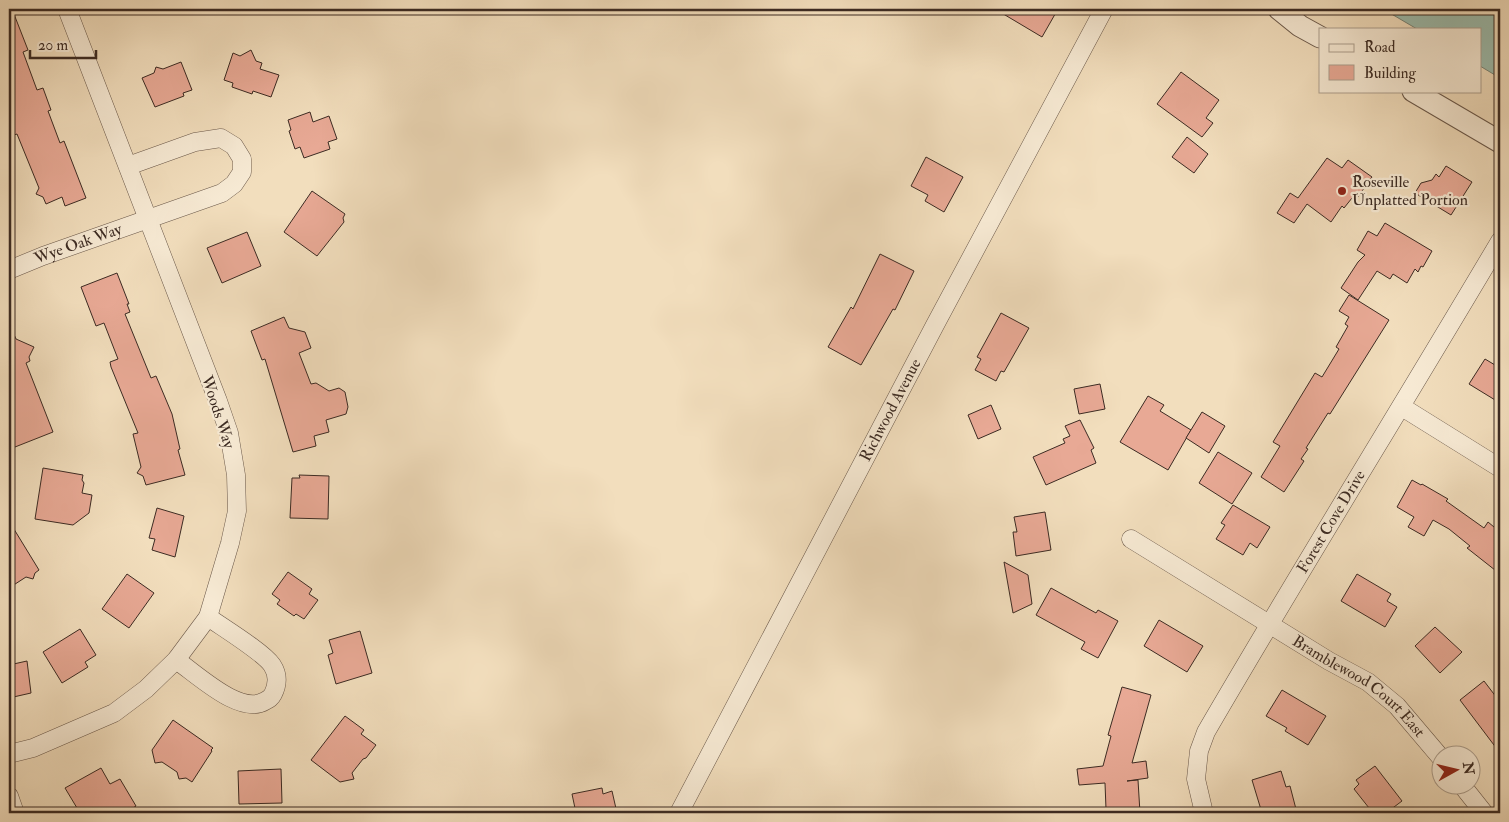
<svg xmlns="http://www.w3.org/2000/svg" width="1509" height="822" font-family="'IM FELL Double Pica',serif">
<rect width="100%" height="100%" fill="#f2debd"/>
<filter id="stains"><feTurbulence type="fractalNoise" baseFrequency=".004" numOctaves="4"/><feColorMatrix values="0 0 0 0 .2 0 0 0 0 .09 0 0 0 0 .02 0 0 0 .5 -.17"/></filter>
<radialGradient id="worn" r=".72"><stop offset=".6" stop-color="#630" stop-opacity="0"/><stop offset="1" stop-color="#630" stop-opacity=".3"/></radialGradient>
<path fill="#9cbcad" stroke="#768276" d="M1383,9H1500V78L1480,66V29H1417Z"/>
<g fill="#e8a995" stroke="#3c2b23">
<path d="M9,9H12L28,50L23,52L37,90L43,88L51,110L48,111L60,143L64,141L86,198L65,206L62,197L46,204L43,197L36,194L39,188L17,134L14,135L9,123Z"/>
<path d="M995,9H1058L1042,37Z"/>
<path d="M251,50L256,61L262,63L260,69L279,75L271,97L253,91L252,94L232,87L233,83L224,80L233,53L240,56Z"/>
<path d="M181,62L192,90L183,93L184,96L155,107L142,78L154,73L156,67L163,69Z"/>
<path d="M1181,72L1219,100L1206,118L1213,123L1202,137L1157,104Z"/>
<path d="M310,112L313,122L329,116L337,139L328,142L330,149L304,158L300,147L295,149L289,131L291,130L288,120Z"/>
<path d="M1187,137L1208,154L1194,173L1172,157Z"/>
<path d="M926,157L963,177L944,212L925,201L928,195L911,186Z"/>
<path d="M1327,158L1342,168L1348,160L1372,177L1355,201L1352,198L1344,208L1342,206L1331,222L1307,204L1294,223L1277,213L1290,193L1298,198Z"/>
<path d="M1446,166L1472,182L1451,215L1415,193L1421,183L1432,180L1436,174L1439,177Z"/>
<path d="M312,191L345,214L343,218L344,222L317,256L284,232Z"/>
<path d="M1385,223L1432,251L1423,267L1421,266L1418,272L1415,269L1407,283L1393,274L1390,279L1377,271L1358,300L1341,288L1358,262L1365,255L1357,250L1368,231L1377,236Z"/>
<path d="M247,232L261,266L222,283L207,248Z"/>
<path d="M880,254L914,271L895,310L893,309L861,365L828,347L851,307L853,309Z"/>
<path d="M117,273L129,304H127L130,312L125,314L151,378L156,376L172,414L180,449L178,450L185,475L146,485L143,476L137,473L141,467L133,434L138,433L111,367L110,362L118,359L104,323L96,326L81,287Z"/>
<path d="M1349,295L1389,320L1330,414L1328,413L1306,448L1308,449L1301,459L1304,461L1284,492L1261,477L1280,446L1273,442L1315,373L1322,377L1339,349L1336,347L1348,326L1345,324L1349,317L1339,311Z"/>
<path d="M1001,313L1029,328L1004,372L1001,371L996,381L975,370L981,359L977,357Z"/>
<path d="M284,317L289,328L305,332L311,348L299,353L311,384L316,383L329,391L339,388L345,392L348,407L346,414L326,420L329,432L314,436L316,446L293,452L265,359L262,360L251,331Z"/>
<path d="M9,323L16,339L34,347L29,357L30,361L26,363L53,432L15,447L9,432Z"/>
<path d="M1485,359L1500,368V403L1469,384Z"/>
<path d="M1100,384L1105,409L1079,414L1074,389Z"/>
<path d="M1148,396L1164,405L1160,411L1191,430L1168,470L1120,442Z"/>
<path d="M991,405L1001,429L978,439L968,415Z"/>
<path d="M1202,412L1225,426L1209,453L1186,438Z"/>
<path d="M1080,420L1094,448L1091,450L1096,463L1046,485L1033,457L1065,443L1063,439L1070,436L1065,426Z"/>
<path d="M1218,452L1252,473L1232,504L1199,483Z"/>
<path d="M43,468L83,475L82,480L84,483L82,493L92,495L89,513L73,525L35,519Z"/>
<path d="M299,475L329,476L328,519L290,518L292,478H300Z"/>
<path d="M1412,480L1421,485L1422,484L1448,499L1446,501L1484,528L1488,522L1500,532V574L1467,548L1470,546L1449,529L1433,520L1424,536L1408,527L1414,517L1397,507Z"/>
<path d="M1233,505L1270,527L1257,548L1250,543L1243,555L1216,539L1225,525L1221,523Z"/>
<path d="M157,508L184,516L175,557L152,550L155,539L149,538Z"/>
<path d="M1045,512L1051,550L1016,556L1013,532H1017L1014,517Z"/>
<path d="M9,521L39,570L35,573L33,579L26,577L9,588Z"/>
<path d="M1004,562L1028,575L1032,604L1013,613Z"/>
<path d="M288,572L312,589L309,594L318,600L304,619L296,614L294,616L277,604L280,600L272,594Z"/>
<path d="M127,574L154,593L129,628L102,609Z"/>
<path d="M1357,574L1391,594L1387,601L1397,607L1385,627L1341,601Z"/>
<path d="M1051,588L1096,613L1098,610L1118,621L1098,658L1081,649L1085,642L1036,615Z"/>
<path d="M1159,620L1203,646L1187,672L1144,646Z"/>
<path d="M1435,627L1462,652L1440,673L1415,646Z"/>
<path d="M80,629L96,655L85,662L88,667L62,683L43,652Z"/>
<path d="M360,631L372,673L336,684L328,655L333,653L329,640Z"/>
<path d="M27,661L31,693L9,698V665Z"/>
<path d="M1484,681L1500,702V753L1460,700Z"/>
<path d="M1122,687L1151,695L1132,763L1146,761L1148,778L1127,781L1138,780L1140,813H1111V809H1106L1105,783L1079,785L1077,769L1103,766L1111,736L1108,735Z"/>
<path d="M1282,690L1326,716L1308,745L1285,731L1287,728L1266,716Z"/>
<path d="M345,716L364,730L361,734L376,745L366,758L363,759L352,773L354,779L340,782L311,760Z"/>
<path d="M173,720L213,748L211,750L212,751L192,782L186,778L179,779L177,772L162,762L155,763L152,750Z"/>
<path d="M1375,766L1402,801L1386,813H1373L1354,789L1359,784L1356,780Z"/>
<path d="M101,768L110,784L120,779L136,806L125,813H80L65,788Z"/>
<path d="M281,769L282,803L239,804L238,771Z"/>
<path d="M1281,771L1286,787L1290,786L1297,813H1262L1252,780Z"/>
<path d="M602,788L603,794L612,791L617,813H576L572,794Z"/>
</g>
<g fill="none" stroke-linecap="round" stroke-linejoin="round">
<g stroke="#6a584a" stroke-width="19">
<g id="minor">
<path id="s1" d="M9,270L43,256L222,193L234,184L242,172V159L234,146L221,138L195,142L128,166"/>
<path d="M1402,407L1500,468"/>
<path id="s2" d="M1131,539L1329,661L1368,682L1397,706L1442,759"/>
<path d="M176,660C197,674 240,716 265,701C269,699 271,698 273,694C278,684 278,674 272,665C263,652 222,627 208,617"/>
<path d="M9,754L33,748L114,713L146,689L176,660L208,617L230,543L237,511L236,475L229,433L218,401L67,9"/>
<path d="M1461,784L1484,813"/>
<path d="M9,796L15,813"/>
<path id="s3" d="M679,813L935,325L1104,9"/>
<path id="s4" d="M1204,813L1196,779L1199,751L1206,732C1302,567 1403,405 1500,241"/>
</g>
</g>
<g stroke="#6a584a" stroke-width="23">
<g id="tertiary">
<path d="M1279,9L1300,26L1320,37"/>
<path d="M1413,91L1500,142"/>
</g>
</g>
<use href="#minor" stroke="#f7ead4" stroke-width="18"/>
<use href="#tertiary" stroke="#f7ead4" stroke-width="21"/>
</g>
<circle fill="#8f2418" stroke="#f7ead4" stroke-width="2" cx="1342" cy="191" r="5"/>
<g text-anchor="middle" dominant-baseline="central" stroke-width="4.5" stroke-linejoin="round" paint-order="stroke">
<g font-size="16" fill="#3c2b23" stroke="#f7ead4" text-anchor="start">
<text x="1352" y="182">Roseville<tspan x="1352" dy="18">Unplatted Portion</tspan></text>
</g>
<g font-size="16" fill="#3c2b23" stroke="#f7ead4">
<text stroke="none"><textPath href="#s1" startOffset="74">Wye Oak Way</textPath></text>
<text stroke="none"><textPath href="#s3" startOffset="455">Richwood Avenue</textPath></text>
<text transform="translate(218 412) rotate(72)">Woods Way</text>
<text stroke="none"><textPath href="#s4" startOffset="328">Forest Cove Drive</textPath></text>
<text stroke="none"><textPath href="#s2" startOffset="272">Bramblewood Court East</textPath></text>
</g>
</g>
<rect width="1509" height="822" fill="none" stroke="#f2debd" stroke-width="30"/>
<rect x="10" y="10" width="1489" height="802" fill="none" stroke="#3c2b23" stroke-width="2.5"/>
<rect x="15" y="15" width="1479" height="792" fill="none" stroke="#3c2b23"/>
<rect x="1319" y="28" width="162" height="65" fill="#f7ead4" stroke="#ac9e8d"/>
<rect x="1329" y="44" width="25" height="8" fill="#f7ead4" stroke="#ac9e8d"/>
<text x="1364" y="52" font-size="15" fill="#3c2b23">Road</text>
<rect x="1329" y="65" width="25" height="15" fill="#e8a995" stroke="#ac9e8d"/>
<text x="1364" y="78" font-size="15" fill="#3c2b23">Building</text>
<g transform="translate(1456 770) rotate(82)"><circle r="24" fill="#f7ead4" stroke="#ac9e8d"/>
<path d="M0-4L9 19L0 12L-9 19Z" fill="#8f2418"/>
<text y="-8" font-size="14" font-weight="bold" text-anchor="middle" fill="#3c2b23">N</text>
</g>
<path d="M30 50v8h66v-8" fill="none" stroke="#3c2b23" stroke-width="2.5"/>
<text x="38" y="50" font-size="15" fill="#3c2b23" stroke="#f7ead4" stroke-width="4" paint-order="stroke">20 m</text>
<rect width="100%" height="100%" filter="url(#stains)"/>
<rect width="100%" height="100%" fill="url(#worn)"/>
</svg>
